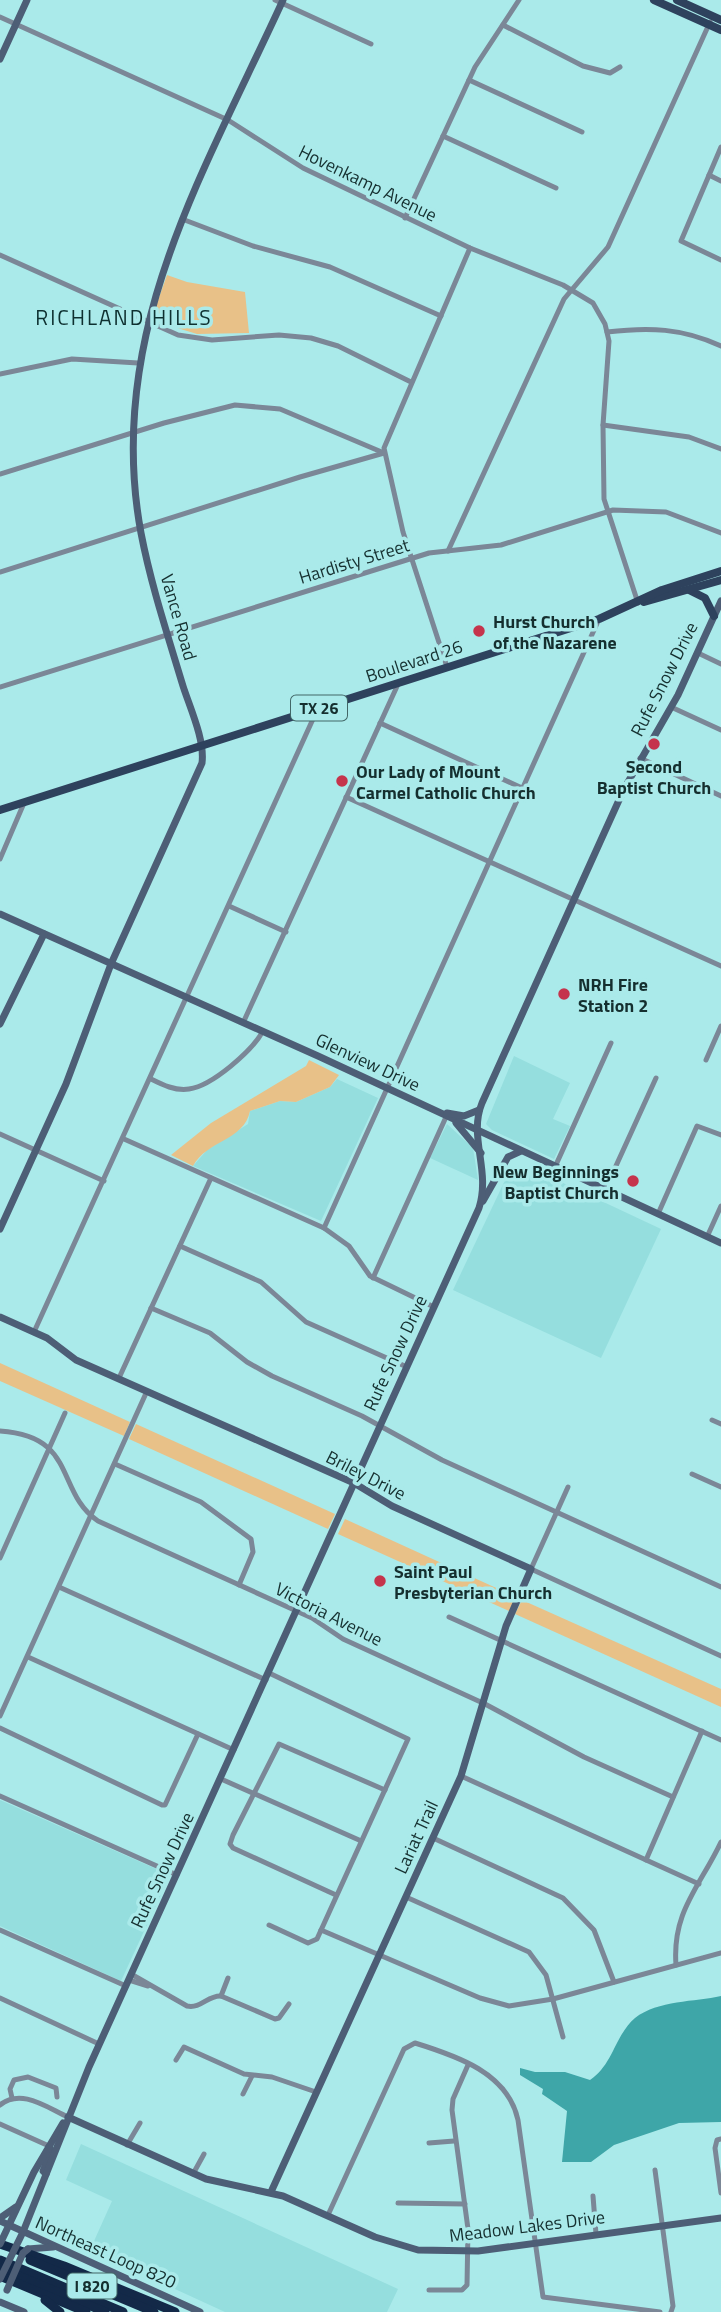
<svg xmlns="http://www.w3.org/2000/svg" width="721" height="2312" font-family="'Titillium Web',sans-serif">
<rect width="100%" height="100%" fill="#aaeaea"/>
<g fill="#95dede">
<path d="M514,1056L570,1083L553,1119L570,1126L554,1159L492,1130L486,1124Z"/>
<path d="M337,1079L378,1098L321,1221L193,1166L207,1150L248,1124L250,1111L280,1101L296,1102L330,1087Z"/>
<path d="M447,1124L473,1148L478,1180L430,1158Z"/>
<path d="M529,1167L661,1229L601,1358L453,1290L507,1176L511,1171Z"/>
<path d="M0,1800L170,1875L121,1981L0,1926Z"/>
<path d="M81,2144L398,2289L387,2312H225L90,2250L112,2201L66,2180Z"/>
</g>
<g fill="#e8c188">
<path d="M167,275L187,282L245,292L249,333L197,334L151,320Z"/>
<path d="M309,1060L339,1075L330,1087L296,1102L280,1101L250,1111C244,1141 207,1140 193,1166L171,1155L211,1123L306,1066Z"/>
<path d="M0,1363L130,1422L124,1436L0,1381Z"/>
<path d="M136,1424L335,1514L328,1529L129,1439Z"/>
<path d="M345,1519L516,1597L509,1611L338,1534Z"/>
<path d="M522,1600L721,1689V1707L515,1614Z"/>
</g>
<path fill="#3ea6a8" d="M721,1996V2122L679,2123L614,2145L591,2162H562L567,2111L542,2094L543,2089L520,2075V2068L535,2072H565L590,2080C613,2065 615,2035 635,2018C658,2000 695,2002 721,1996Z"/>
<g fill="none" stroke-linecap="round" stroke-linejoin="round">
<g stroke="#7b8797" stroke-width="5">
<path d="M275,0L371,44"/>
<path d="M0,17L228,120L303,168L470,248L563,285L593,303L605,324L609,341L603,425L604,499L638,603"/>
<path d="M503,25L583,66L610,73L620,67"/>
<path d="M469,80L582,132"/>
<path d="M443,136L556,188"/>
<path d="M721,147L681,241L721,260"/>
<path d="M709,175L721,181"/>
<path d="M405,218L475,67L519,0"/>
<path d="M182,219L253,246L330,267L441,316"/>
<path d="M0,255L178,335L212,340L279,335L311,338L338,346L411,382"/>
<path d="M607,332C649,327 682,328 721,346"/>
<path d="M0,374L72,359L138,363"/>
<path d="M603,425L689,437L721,449"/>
<path d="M0,474L164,423L235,405L280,409L384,453"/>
<path d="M448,551L564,299L608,247L710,22"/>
<path d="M0,572L300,477L384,453"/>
<path d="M698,653L721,664"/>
<path d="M447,667L403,532L384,448L470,248"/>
<path d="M0,687L429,553L501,545L613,510L666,512L721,533"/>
<path d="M671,707L721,730"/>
<path d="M380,723L522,788"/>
<path d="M640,758L721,796"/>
<path d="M346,797L721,966"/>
<path d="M0,859L24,803"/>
<path d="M229,906L286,932"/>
<path d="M243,1023L399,682"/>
<path d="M706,1060L721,1026"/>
<path d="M151,1079C163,1085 175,1091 189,1089C212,1086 252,1051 263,1031"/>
<path d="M0,1134L104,1181"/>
<path d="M124,1139L324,1228L349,1246L370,1276L434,1307"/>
<path d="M555,1167L611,1043"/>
<path d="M605,1190L656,1078"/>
<path d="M658,1214L697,1126L721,1135"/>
<path d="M324,1228L599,619"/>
<path d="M707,1237L721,1206"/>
<path d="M180,1246L261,1282L306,1322L407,1367"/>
<path d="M373,1278L446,1117"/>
<path d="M151,1308L210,1333L247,1362L272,1376L362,1416L442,1460L721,1587"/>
<path d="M34,1332L318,708"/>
<path d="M119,1378L211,1178"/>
<path d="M712,1420L721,1424"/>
<path d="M0,1431C78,1436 55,1492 98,1521L312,1618L343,1639L485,1704L584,1757L673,1797"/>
<path d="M115,1464L201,1502L251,1539L253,1552L239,1585"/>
<path d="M692,1474L721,1487"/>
<path d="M568,1487L531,1569L721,1656"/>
<path d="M0,1558L65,1413"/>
<path d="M59,1587L266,1680"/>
<path d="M449,1617L721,1740"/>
<path d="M28,1657L234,1750"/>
<path d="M269,1673L408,1739L317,1939L308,1943L269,1925"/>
<path d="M0,1716L147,1391"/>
<path d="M0,1728L162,1805H165L198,1734"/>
<path d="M461,1776L699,1884"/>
<path d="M221,1779L359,1840"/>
<path d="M0,1796L177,1875"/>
<path d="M433,1838L563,1898L594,1930L614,1982"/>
<path d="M646,1860L702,1731"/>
<path d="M336,1895L233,1848L230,1844L233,1835L279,1744L385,1790"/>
<path d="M406,1897L529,1952L546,1975L563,2037"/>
<path d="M0,1930L126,1986"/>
<path d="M321,1930L480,1998L509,2006L553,1999L721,1953"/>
<path d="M676,1965C672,1912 699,1888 721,1842"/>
<path d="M131,1974L187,2006C201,2009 208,1995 221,1996L275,2019L279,2018L289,2004"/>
<path d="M129,1980L148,1986"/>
<path d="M221,1996L228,1978"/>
<path d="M0,1998L99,2044"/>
<path d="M176,2060L184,2047L244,2074L272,2077L316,2092"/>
<path d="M243,2094L252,2076"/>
<path d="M12,2098L10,2089L14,2080L28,2077L56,2088L57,2097"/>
<path d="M0,2105C21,2088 46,2107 68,2117"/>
<path d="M0,2124L49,2146"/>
<path d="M721,2139L717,2140L715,2148L721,2193"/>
<path d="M429,2143L454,2141"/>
<path d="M127,2145L140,2123"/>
<path d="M655,2170L673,2306L671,2312"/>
<path d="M193,2174L204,2154"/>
<path d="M593,2196L596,2234"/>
<path d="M398,2203L465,2204"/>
<path d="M328,2215L404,2049L415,2043C457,2056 508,2073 518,2120L543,2297L660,2312"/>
<path d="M429,2290H462L467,2285L468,2229L452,2110L453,2099L468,2065"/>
</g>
<g stroke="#4d5e76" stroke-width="7">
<path d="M0,59L27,0"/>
<path d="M0,914L318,1056L721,1243"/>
<path d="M0,1024L44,934"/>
<path d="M447,1113L464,1116L479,1110"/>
<path d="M456,1123L481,1153"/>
<path d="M483,1201L508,1157L521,1151"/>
<path d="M0,1229L66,1084L111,964L202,763C205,740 190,708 183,686C168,636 151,585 141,533C104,334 204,173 283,0"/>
<path d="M0,1317L47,1338L76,1360L354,1483L392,1506L531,1569L506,1626L461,1776L271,2192"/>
<path d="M68,2117L206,2179L283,2196L375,2237L418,2250L478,2251L721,2218"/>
<path d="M46,2174L43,2171L51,2151L49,2147"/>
<path d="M0,2218L16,2207"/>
<path d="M0,2221L200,2312"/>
<path d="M9,2225L34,2172L63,2123"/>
<path d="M23,2232L89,2067L479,1208C491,1170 468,1137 482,1103L624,789L678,695L721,601"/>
<path d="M28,2249L53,2247"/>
<path d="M0,2302L24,2312"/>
</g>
<g stroke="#2e425d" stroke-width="8">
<path d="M654,0L721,30"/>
<path d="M677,0L721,20"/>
<path d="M689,590L705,598L714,616"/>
<path d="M644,602L721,580"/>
<path d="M0,810L599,619L662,590L721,571"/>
</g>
<g stroke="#132948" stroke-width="9">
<path d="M0,2244L64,2266L175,2312"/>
<path d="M0,2260L123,2312"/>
<path d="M30,2260L154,2312"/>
<path d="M0,2268L105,2312"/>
<path d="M0,2276L86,2312"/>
<path d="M45,2300L60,2312"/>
</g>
<g stroke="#4d5e76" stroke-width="7">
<path d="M0,2244L9,2225"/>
<path d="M0,2279L23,2232"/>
<path d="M7,2290L23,2253L28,2249"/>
</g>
</g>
<g fill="#c5344c" stroke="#aaeaea" stroke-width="2.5">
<circle cx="479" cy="631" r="7"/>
<circle cx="654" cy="744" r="7"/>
<circle cx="342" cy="781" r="7"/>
<circle cx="564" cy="994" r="7"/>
<circle cx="633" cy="1181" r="7"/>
<circle cx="380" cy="1581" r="7"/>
</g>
<g text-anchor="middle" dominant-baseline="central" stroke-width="7" stroke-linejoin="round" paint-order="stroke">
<g fill="#aaeaea" stroke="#426767" stroke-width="2">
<rect x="291" y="695.5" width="56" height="25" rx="5"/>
<rect x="67.5" y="2273.5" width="49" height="25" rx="5"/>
</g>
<g font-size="16" font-weight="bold" fill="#152f2f">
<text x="319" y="708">TX 26</text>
<text x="92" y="2286">I 820</text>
</g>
<g font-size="18" fill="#152f2f" stroke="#aaeaea">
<text transform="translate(368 183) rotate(26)">Hovenkamp Avenue</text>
<text transform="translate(354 561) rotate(-17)">Hardisty Street</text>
<text transform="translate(179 617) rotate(74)">Vance Road</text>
<text transform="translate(414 661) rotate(-18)">Boulevard 26</text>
<text transform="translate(664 679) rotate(-63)">Rufe Snow Drive</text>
<text transform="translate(368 1062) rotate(25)">Glenview Drive</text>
<text transform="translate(395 1353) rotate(-65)">Rufe Snow Drive</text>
<text transform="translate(366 1475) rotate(27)">Briley Drive</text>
<text transform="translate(329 1614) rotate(27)">Victoria Avenue</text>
<text transform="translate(416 1837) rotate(-65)">Lariat Trail</text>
<text transform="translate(162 1870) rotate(-65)">Rufe Snow Drive</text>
<text transform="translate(527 2226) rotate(-7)">Meadow Lakes Drive</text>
<text transform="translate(106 2252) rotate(24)">Northeast Loop 820</text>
</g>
<g font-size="18" font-weight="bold" fill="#152f2f" stroke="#aaeaea" text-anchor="start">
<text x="493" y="621">Hurst Church<tspan x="493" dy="21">of the Nazarene</tspan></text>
<text x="654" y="766" text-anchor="middle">Second<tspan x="654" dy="21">Baptist Church</tspan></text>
<text x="356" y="771">Our Lady of Mount<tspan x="356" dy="21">Carmel Catholic Church</tspan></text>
<text x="578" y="984">NRH Fire<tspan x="578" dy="21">Station 2</tspan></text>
<text x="619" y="1171" text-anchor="end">New Beginnings<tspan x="619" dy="21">Baptist Church</tspan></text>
<text x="394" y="1571">Saint Paul<tspan x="394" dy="21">Presbyterian Church</tspan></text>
</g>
<g font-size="21" letter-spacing="2" fill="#0e3030" stroke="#aaeaea">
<text x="124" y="317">RICHLAND HILLS</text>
</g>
</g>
</svg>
